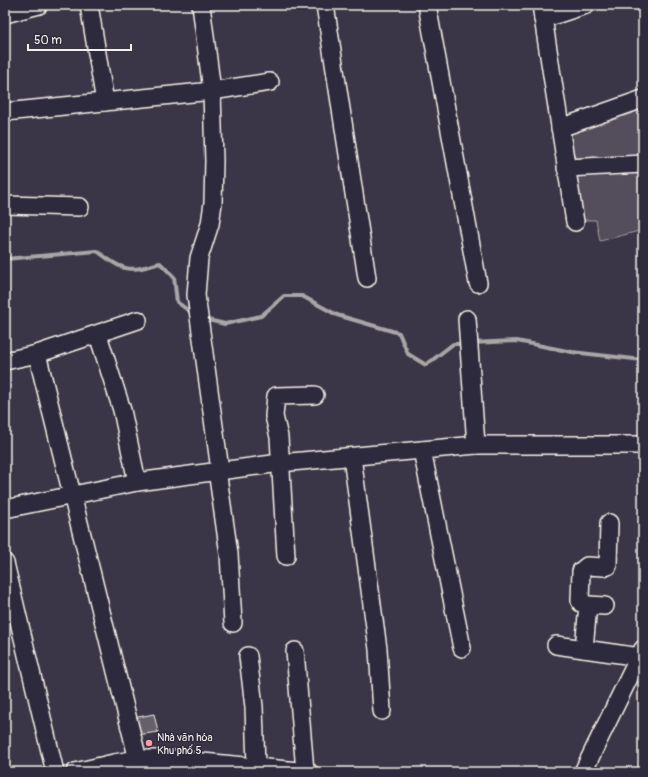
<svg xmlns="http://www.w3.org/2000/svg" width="648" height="777" font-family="Pangolin,sans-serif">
<rect width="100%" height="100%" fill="#3b3647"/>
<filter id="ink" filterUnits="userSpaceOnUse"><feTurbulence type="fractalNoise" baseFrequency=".025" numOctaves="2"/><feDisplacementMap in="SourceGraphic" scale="8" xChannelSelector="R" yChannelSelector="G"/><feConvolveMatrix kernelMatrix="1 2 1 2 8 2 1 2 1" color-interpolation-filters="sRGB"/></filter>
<g filter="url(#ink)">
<path fill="#534e5c" stroke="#a4a0a2" d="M643,104V230L600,241L596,220H579L565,132Z"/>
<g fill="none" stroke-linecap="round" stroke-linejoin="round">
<g stroke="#aaa6a7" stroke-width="4">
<path d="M5,259L97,251C124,271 127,273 160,263L174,277L177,302L193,314"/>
<path d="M204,319L225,324L261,316L284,296H302L337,315L399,333L408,354L426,365L453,344H465"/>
<path d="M472,343L517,341L572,352L643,360"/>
</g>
</g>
<path fill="#65616c" stroke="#f4f1e8" d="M154,714L158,732L137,735L133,718Z"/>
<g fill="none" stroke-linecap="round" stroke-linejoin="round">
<g stroke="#f4f1e8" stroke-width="20">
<g id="minor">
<path d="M89,5L105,102"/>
<path d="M201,5L212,91L214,161L213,203L210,224L199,258L196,295L220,470"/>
<path d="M325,5L367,278"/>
<path d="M427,5L478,283"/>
<path d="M541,5L575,222"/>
<path d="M5,14L39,5"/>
<path d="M543,19L586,5"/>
<path d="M5,112L212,91L270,82"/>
<path d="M560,128L643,99"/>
<path d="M566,168L643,164"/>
<path d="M5,205L80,207"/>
<path d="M467,319L476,445"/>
<path d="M98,335L122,410L137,482"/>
<path d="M37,354L141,772"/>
<path d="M5,361L37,354L138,320"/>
<path d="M422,450L462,648"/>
<path d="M352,457L378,649L382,711"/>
<path d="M217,470L229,554L233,623"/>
<path d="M5,509L137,482L280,463L476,445H643"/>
<path d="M286,556L279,437L274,416L276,396L315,395"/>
<path d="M5,563L55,772"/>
<path d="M588,605L605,606"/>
<path d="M556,645L640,657"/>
<path d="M584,649L588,605L581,603L580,601L581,571L587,566L604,567L608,566L609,523"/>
<path d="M295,651L305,771"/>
<path d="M248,656L254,707L256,766"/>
<path d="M75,772L114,763L138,759H171L309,772"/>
<path d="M583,772L643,649"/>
</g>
</g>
<use href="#minor" stroke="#2f2a3d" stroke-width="17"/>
</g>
</g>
<circle fill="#ff9aa2" stroke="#2f2a3d" stroke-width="1.5" cx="149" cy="743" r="4"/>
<g text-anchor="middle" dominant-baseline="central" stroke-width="3" stroke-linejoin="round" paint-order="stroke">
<g font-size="11" fill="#f4f1e8" stroke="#2f2a3d" text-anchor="start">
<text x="157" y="737">Nhà văn hóa<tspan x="157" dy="13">Khu phố 5</tspan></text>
</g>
</g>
<rect width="648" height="777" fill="none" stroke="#2f2a3d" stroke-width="20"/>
<rect x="10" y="10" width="628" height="757" fill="none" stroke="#f4f1e8" stroke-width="1.5" filter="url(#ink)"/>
<path d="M28 44v6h103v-6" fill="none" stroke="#f4f1e8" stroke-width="2"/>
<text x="34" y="44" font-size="12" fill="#f4f1e8" stroke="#2f2a3d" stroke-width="3" paint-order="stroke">50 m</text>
</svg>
